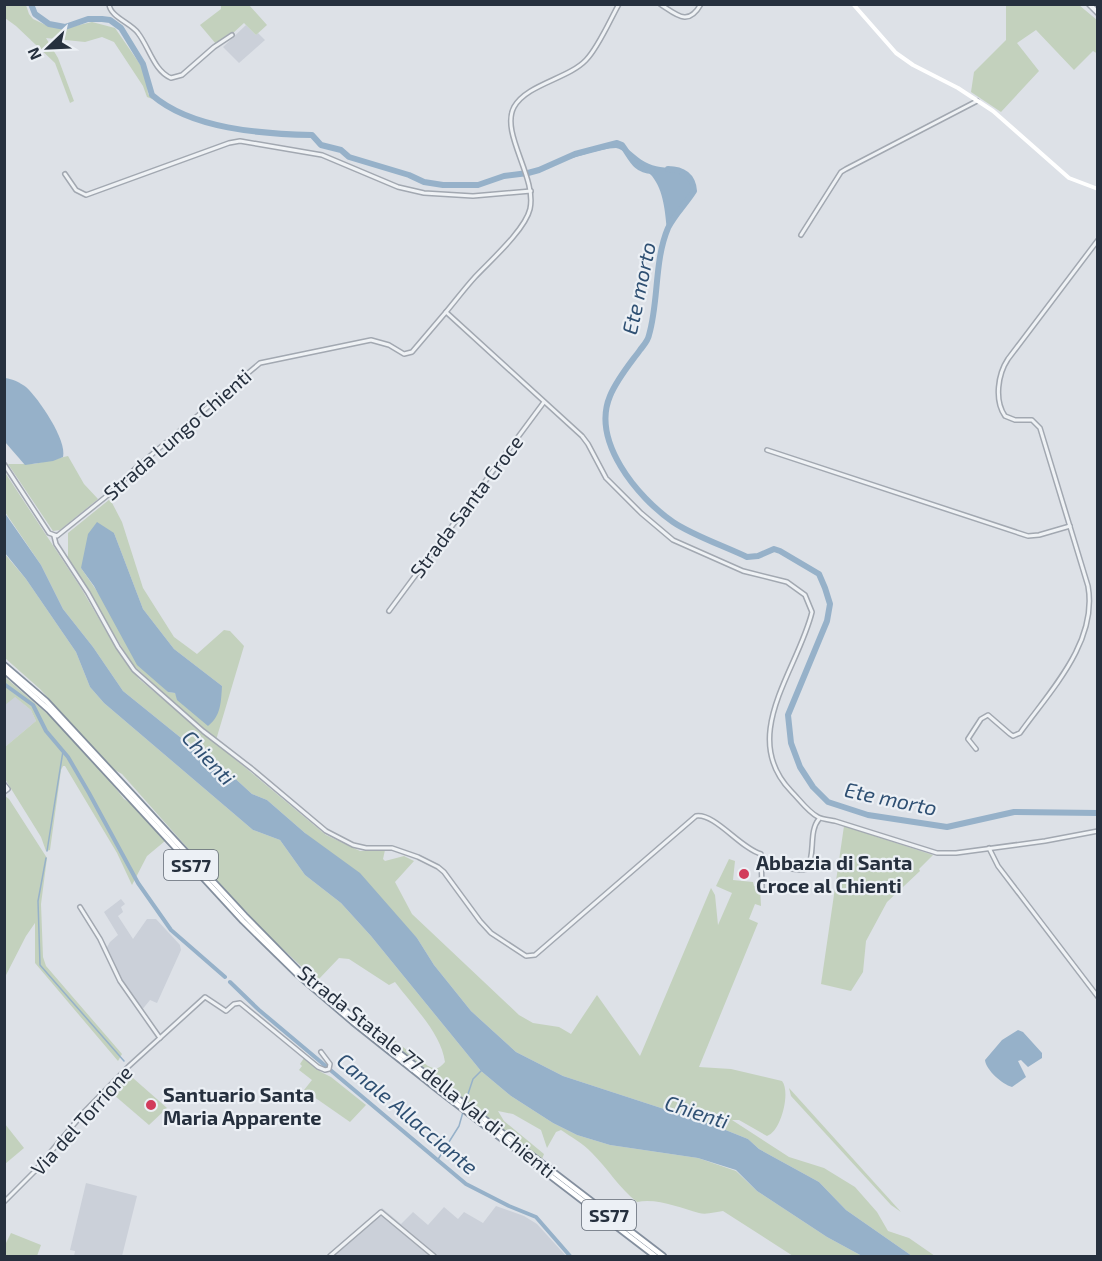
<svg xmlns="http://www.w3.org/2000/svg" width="1102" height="1261" font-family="'Exo 2',sans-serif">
<rect width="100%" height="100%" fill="#dde1e7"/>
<g fill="#cbd0d9">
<path d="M246,25L256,35L258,33L265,40L239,63L223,47Z"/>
<path d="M14,696L31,710L36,721L5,747L4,704Z"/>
<path d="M121,899L125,904L121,907L123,912L118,916L133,939L147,919H156L180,945L181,950L157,1003L150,1000L141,1011L120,981L106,949L110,942L118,935L104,912Z"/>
<path d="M86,1183L137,1196L122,1256H74L75,1251L70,1250Z"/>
<path d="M496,1206L524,1216L537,1224L566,1256H326L382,1208L401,1224L413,1212L428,1225L444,1207L458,1219L464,1212L483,1223Z"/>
</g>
<g fill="#c3d1bd" fill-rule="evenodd">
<path d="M5,4L26,5L29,14L33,19L50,27L66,28L92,22L115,28L146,73L148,94L155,100L147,97L143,86L114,42L102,37L85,42L46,38L58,58L74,101L70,103L55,63L16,26L5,18Z"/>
<path d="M221,4L249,5L267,25L256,35L244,23L232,34L230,33L216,44L200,25L221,9Z"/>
<path d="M1006,5H1079L1097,20L1098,54L1093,51L1074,70L1036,30L1017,43L1039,71L1001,112L971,92L974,72L1006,40Z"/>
<path d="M68,456L84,484L98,499L60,530L53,531L8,464H34Z"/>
<path d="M4,471L81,588L116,648L139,679L326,835L360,851L385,850L383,859L385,861L404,856L414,861L395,882L412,914L519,1015L533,1023L559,1027L571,1034L597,995L640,1056L711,888L715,895L718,925L732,893L716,886L729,859L735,861L733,880L753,882L754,886L760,887L761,906L755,904L749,919L758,923L699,1067L731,1069L782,1081C791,1092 781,1132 767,1136L739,1120H732L789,1157L824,1168L855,1187L877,1212L888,1231L909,1238L935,1256H912L846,1210L819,1182L759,1149L748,1139L713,1125L563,1076L516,1052L471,1011L434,965L417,938L305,833L267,800L252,794L229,773L191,746L123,691L93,647L63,609L41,565L5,512Z"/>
<path d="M110,499L122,522L143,588L174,637L197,654L224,630L230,631L244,646L216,740L132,664L68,558V533ZM114,533L143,609L174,649L222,686L194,713L178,700L175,693L168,692L164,688L81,568Z"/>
<path d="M4,553L26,579L76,652L90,687L104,703L253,830L280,840L305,875L341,903L371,936L481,1071L511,1096L553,1123L577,1135L610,1145L698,1158L736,1171L757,1191L827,1237L862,1256H793L723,1211C716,1212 706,1215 699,1213C680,1208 658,1198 637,1202C620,1189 608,1169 592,1153C583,1143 571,1137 561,1130L556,1132L547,1148L541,1130L513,1114L498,1111L504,1121L544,1154L542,1159L363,1020L370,1022L428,1066C436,1070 439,1069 445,1062C441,1033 413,1006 395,982L389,985L349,959L339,958L317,981L257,925L246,911L237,904L122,774L113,769L40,689L5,658Z"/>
<path d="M5,677L53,719L110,781L124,799L129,802L165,841L147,856L132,885L117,853L65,766H63L61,770L50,850L46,851L41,837L5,779V747L36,721L31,710L15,697L5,705Z"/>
<path d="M5,796L9,799L47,858L41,904L43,957L46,966L122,1054L118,1061L35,963V923L26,936L5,977Z"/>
<path d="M844,826L933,855L919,869L920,871L887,902L866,941L863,972L851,991L821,984Z"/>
<path d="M304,1058L321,1072L331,1077L366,1105L350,1122L304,1090L312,1080L299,1070L302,1066L300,1064Z"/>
<path d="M125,1071L167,1108L149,1125L107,1089Z"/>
<path d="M789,1088L901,1212L891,1205L791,1096Z"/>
<path d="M5,1124L24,1148L5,1164H4Z"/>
<path d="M11,1233L41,1245L37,1256H5V1245Z"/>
</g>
<g fill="#96b1c9">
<path d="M617,143C630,148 634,156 645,162C664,173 691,161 694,191L673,219L667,230C665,212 664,191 652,176C647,170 639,169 633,163C628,157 624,149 616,148C600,148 567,160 552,165L575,154Z"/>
<path d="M5,378C13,379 19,382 26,387C39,399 67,440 63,457L53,461L25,465L5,442Z"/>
<path d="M4,512L41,565L63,609L93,647L123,691L191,746L229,773L252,794L267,800L305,833L360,873L417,938L434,965L471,1011L516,1052L563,1076L713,1125L748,1139L759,1149L819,1182L846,1210L912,1256H862L827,1237L757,1191L736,1170L698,1158L610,1145L577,1135L553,1123L511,1096L481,1071L371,936L341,903L305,875L280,840L253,830L104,703L90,687L76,652L26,579L5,553Z"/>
<path d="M97,522L114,533L143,609L174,649L222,686C221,702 221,716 208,726L177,700L175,693L168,692L137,665L94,586L81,568L88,534Z"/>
<path d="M1018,1030L1023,1032L1042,1053V1058L1028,1067L1021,1060L1018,1061L1026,1077L1012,1087C1002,1084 986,1070 985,1060L1002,1040Z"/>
</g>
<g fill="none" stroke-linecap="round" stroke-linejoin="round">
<g stroke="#96b1c9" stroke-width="1.5">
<path d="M47,851L63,751"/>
<path d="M46,858L38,901L40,965L124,1061"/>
<path d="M466,1100L473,1079L482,1070"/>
<path d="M437,1161L459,1126L463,1112"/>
</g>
<g stroke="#96b1c9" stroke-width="4">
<path d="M4,684L33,705L46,731L68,757L89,793L138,883L171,930L225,977"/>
<path d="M230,982L259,1010L466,1184L509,1206L536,1217L570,1256"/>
</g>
<g stroke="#96b1c9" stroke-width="6">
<path d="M31,4L35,14L49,24L65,27L88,19H102L110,20L121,28L143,64L152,95C191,129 262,134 312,135L321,145L341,150L349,157L409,175L424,182L443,185H478L504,176L528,173L539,170L575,154L617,143L622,145C631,157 635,171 652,171"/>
<path d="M668,169C683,169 693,176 694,191C686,204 675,214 668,228C654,261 659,301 649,335C648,341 643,346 640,350C629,365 617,379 610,396C591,441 637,497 673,522C692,535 724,546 747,557L758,556L774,549L780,551L819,574L825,588L830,604L827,621L788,715L791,743L800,767L813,787L828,802L868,815L947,827L1014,812L1098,813"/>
</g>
<g stroke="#a2a8b1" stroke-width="6">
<g id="minor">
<path d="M109,4C110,17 131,23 138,33C149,47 154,71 171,78L182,75L214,47L232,35"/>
<path d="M619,4C610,20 598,48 586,60C568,79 527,84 514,107C500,133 537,177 530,209C525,230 490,261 475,277C465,288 456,300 446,312L582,436L588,444L606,478L641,513L673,540L743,571L787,582L805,595L812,612C798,670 738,736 791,791C799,799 808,812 818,817C821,819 830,820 835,821L937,853H956L1045,841L1098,831"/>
<path d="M660,4C677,15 688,27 701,4"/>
<path d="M65,174L76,190L86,195L229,143L240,141L322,155L398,187L424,193L473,196L531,191"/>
<path d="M801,235L841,172L846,169L977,101"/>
<path d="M767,450L1028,536L1039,535L1070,526"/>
<path d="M4,464L49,533L57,536L108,495L137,467L260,363L371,340L389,345L404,354L412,352L446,312"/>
<path d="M54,536L56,544L88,593L118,647L134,670L203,731L251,768L326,831L353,845L366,848H392L418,857L438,867L444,872L480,921L491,933L526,956L535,955L696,816C715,813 740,848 761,854L762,888"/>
<path d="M389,611L544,402"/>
<path d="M976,749L968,739L981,719L988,715L1010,734L1013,736L1020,733C1050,691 1098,642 1088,586L1040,428L1032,420H1015L1005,416C994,400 998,374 1008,359L1098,240"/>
<path d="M4,784L8,789L4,792"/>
<path d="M989,848L998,866L1098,997"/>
<path d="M761,866L802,870L807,869C816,854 808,832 819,819"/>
<path d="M80,907L100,939L120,981L160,1038"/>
<path d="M4,1202L34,1172L85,1111L129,1066L205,997L226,1011L234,1004L240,1003L318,1067L325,1070L329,1069L330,1064L321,1052"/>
<path d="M330,1256L381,1212L434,1256"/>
</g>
</g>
<g stroke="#a2a8b1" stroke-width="7">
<path id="tertiary" d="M1089,4L1098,13"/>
</g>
<g stroke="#848f9e" stroke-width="8">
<g id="trunk">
<path d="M4,665L46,701L245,916L299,971L349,1014L445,1089L663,1256"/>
<path d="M4,670L49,710L243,921L297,974L353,1022L441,1092L655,1256"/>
</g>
</g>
<use href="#minor" stroke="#eff2f5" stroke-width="3"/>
<use href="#tertiary" stroke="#eff2f5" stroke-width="4"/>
<path stroke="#fff" stroke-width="4" d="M853,4L896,53L913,65L958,88L993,111L1069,178L1098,189"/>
<use href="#trunk" stroke="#fff" stroke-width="4.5"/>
</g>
<g fill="#d23c5a" stroke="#ecf0f5" stroke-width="2">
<circle cx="744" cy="874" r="6"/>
<circle cx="151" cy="1105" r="6"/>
</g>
<g text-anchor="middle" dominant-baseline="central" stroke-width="4.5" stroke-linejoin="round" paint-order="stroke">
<g fill="#ecf0f5" stroke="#616a75" stroke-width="1.5">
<rect x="164" y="850" width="54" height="30" rx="4.5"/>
<rect x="582" y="1200" width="54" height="30" rx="4.5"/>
</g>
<g font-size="18" font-weight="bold" fill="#26303e">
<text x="191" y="865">SS77</text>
<text x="609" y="1215">SS77</text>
</g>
<g font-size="20" fill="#26303e" stroke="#ecf0f5">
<text transform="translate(177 434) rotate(-41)">Strada Lungo Chienti</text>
<text transform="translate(466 506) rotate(-53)">Strada Santa Croce</text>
<text transform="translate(427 1071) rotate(39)">Strada Statale 77 della Val di Chienti</text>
<text transform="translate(81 1120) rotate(-48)">Via del Torrione</text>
</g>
<g font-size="20" font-weight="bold" fill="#26303e" stroke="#ecf0f5" text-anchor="start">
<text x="756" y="862">Abbazia di Santa<tspan x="756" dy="23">Croce al Chienti</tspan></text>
<text x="163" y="1094">Santuario Santa<tspan x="163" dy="23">Maria Apparente</tspan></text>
</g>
<g font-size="21" font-style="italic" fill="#2f5073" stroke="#ecf0f5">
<text transform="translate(638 288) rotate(-78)">Ete morto</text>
<text transform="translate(209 757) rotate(47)">Chienti</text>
<text transform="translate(891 798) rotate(12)">Ete morto</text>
<text transform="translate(697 1111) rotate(18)">Chienti</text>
<text transform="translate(408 1113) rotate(40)">Canale Allacciante</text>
</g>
</g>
<rect width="1102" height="1261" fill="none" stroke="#26303e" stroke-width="12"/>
<g transform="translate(48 48) rotate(247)" stroke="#ecf0f5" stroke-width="4.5" paint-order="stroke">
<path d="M0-4.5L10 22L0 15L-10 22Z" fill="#26303e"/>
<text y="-9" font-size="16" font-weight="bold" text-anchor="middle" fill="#26303e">N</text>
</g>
</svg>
